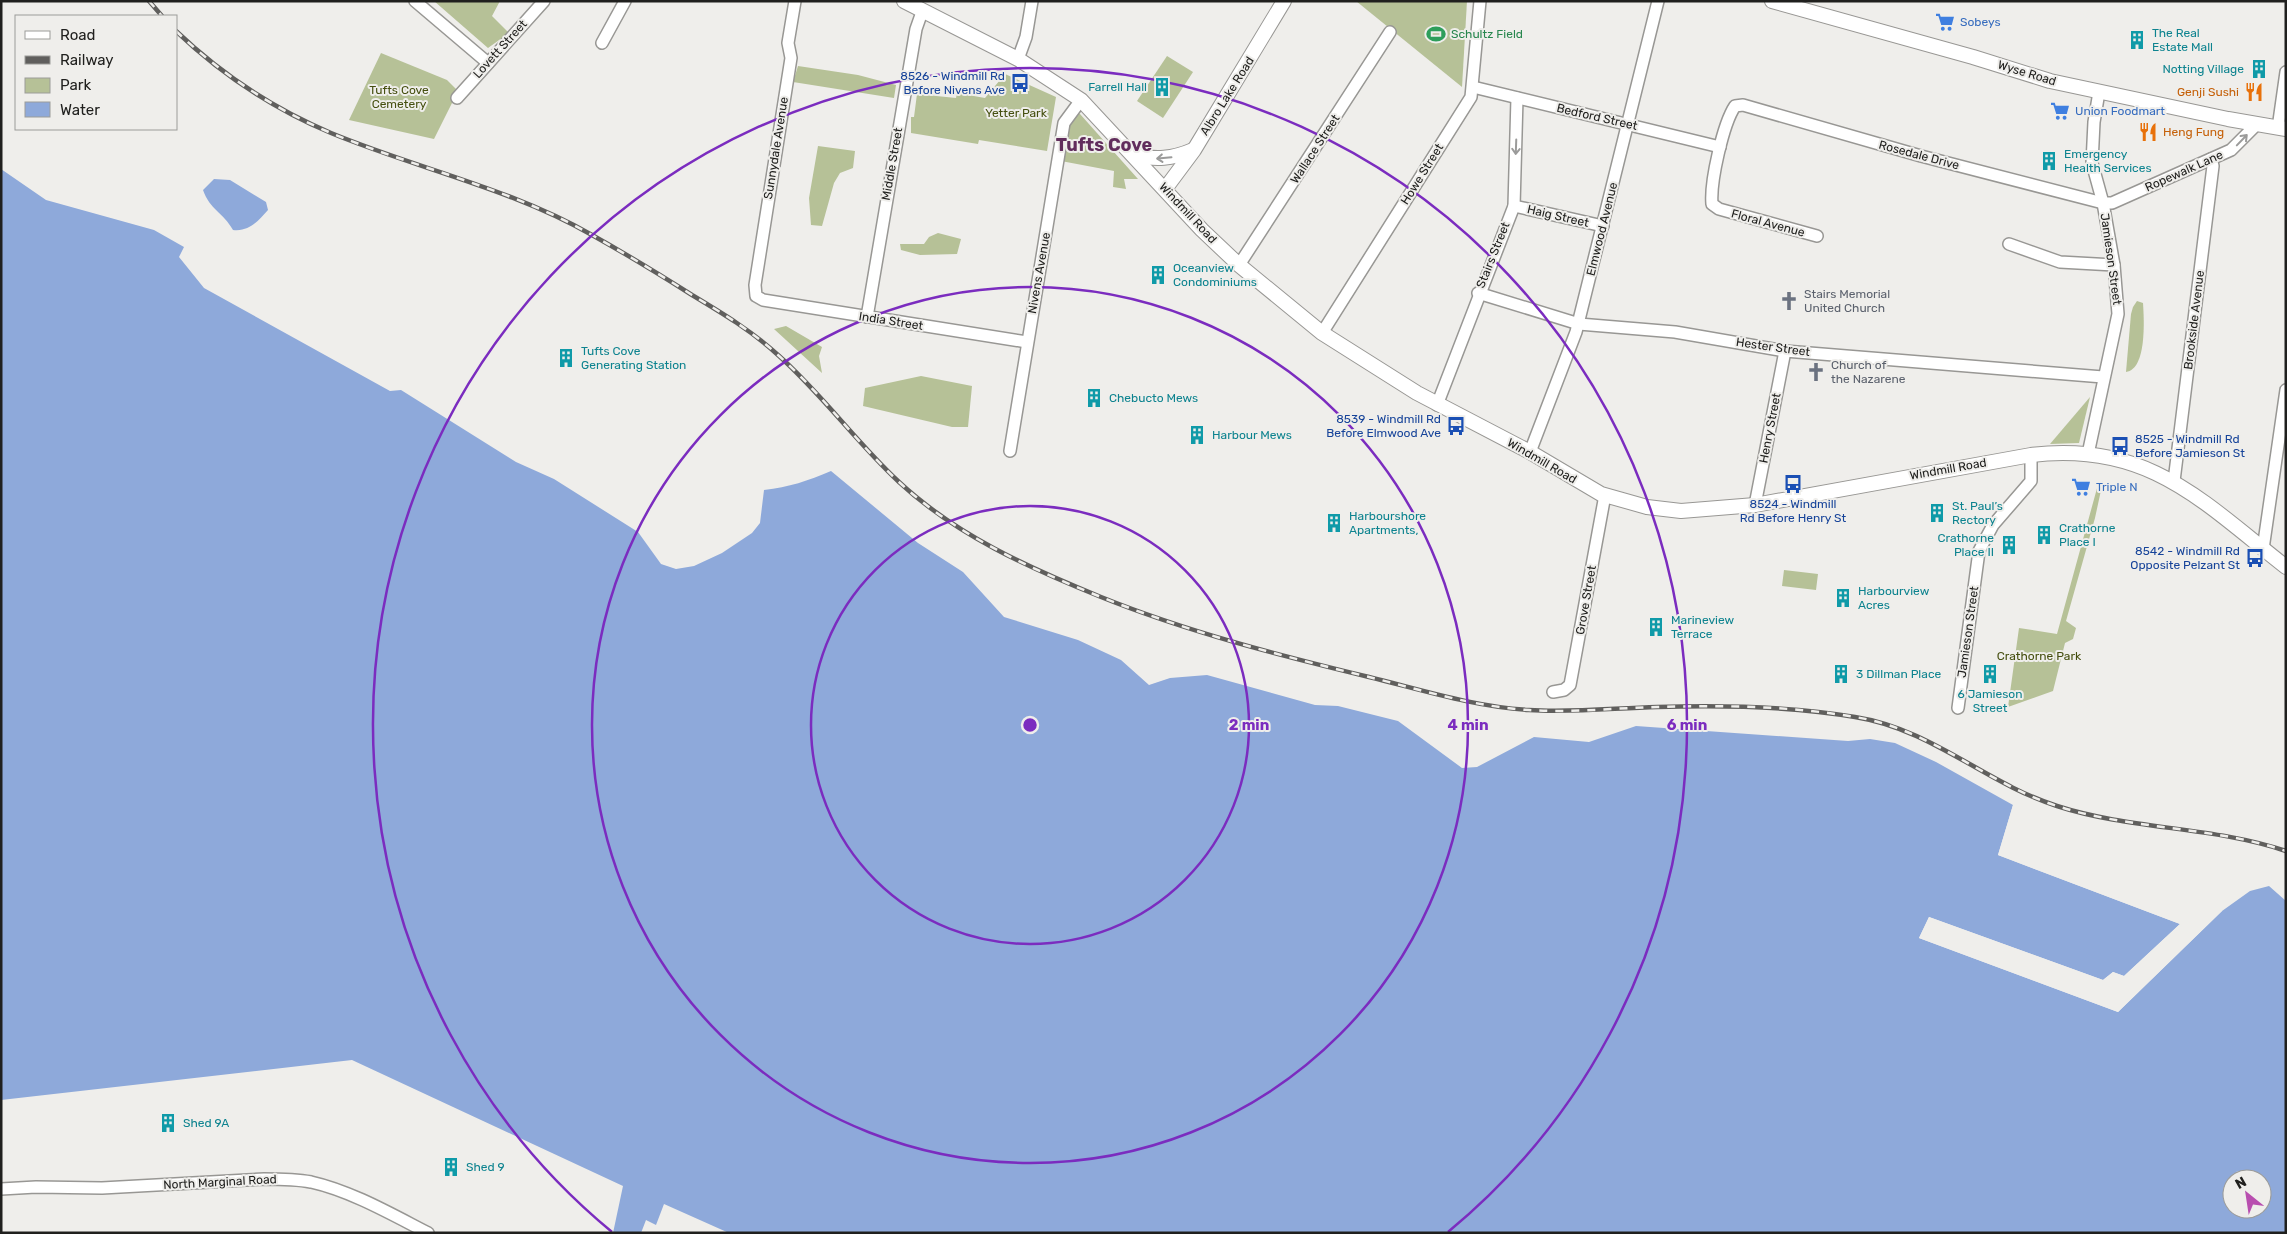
<svg xmlns="http://www.w3.org/2000/svg" width="2287" height="1234" font-family="Rubik,sans-serif">
<rect width="100%" height="100%" fill="#efeeeb"/>
<g fill="#b6c197">
<path d="M434,1H500L492,16L509,33L488,48Z"/>
<path d="M1356,1H1467L1462,87Z"/>
<path d="M381,53L447,80L458,91L434,139L349,120Z"/>
<path d="M1167,56L1193,72L1163,118L1137,101Z"/>
<path d="M798,66L858,75L896,85L894,98L793,82Z"/>
<path d="M1005,74L1056,97L1047,151L979,140L978,144L911,133V117H914L917,94L956,98L957,93L985,98Z"/>
<path d="M1074,114H1080L1138,179H1124L1126,189L1113,187L1114,171L1061,161L1067,126Z"/>
<path d="M818,146L855,151L853,168L840,173L834,183L822,226L811,225L809,198Z"/>
<path d="M938,233L961,239L957,254L920,255L901,250L900,244H924L929,237Z"/>
<path d="M2137,301L2143,303C2144,319 2147,369 2126,372L2131,314L2133,307Z"/>
<path d="M786,326L822,347L819,356L822,373L774,329Z"/>
<path d="M921,376L972,386L968,427H952L863,406L865,388Z"/>
<path d="M2090,397L2079,443L2050,444Z"/>
<path d="M2099,481H2103L2095,518L2066,621L2076,628L2073,639L2065,643L2053,691L2008,707L2019,628L2057,634Z"/>
<path d="M1784,570L1818,574L1816,590L1782,586Z"/>
</g>
<g fill="#8ea9da" fill-rule="evenodd">
<path d="M1,169L46,200L154,230L184,247L179,257L204,288L390,391L401,390L516,462L554,479L638,532L661,564L676,569L694,566L722,553L752,533L760,523L764,490C789,487 808,481 831,471L918,543L963,572L1004,617L1078,640L1121,660L1149,685L1170,678L1207,675L1315,705L1338,706L1398,721L1462,768L1477,767L1534,737L1589,742L1636,726L1848,741L1870,739L1895,743L1936,762L2013,805L1998,855L2180,924L2124,976L2113,972L2103,980L1929,917L1919,938L2118,1012L2222,911L2250,891L2269,886L2286,901V1233H729L664,1204L656,1225L646,1220L641,1233H613L623,1186L352,1060L1,1100ZM2232,1179H2262V1209H2232Z"/>
<path d="M214,179L230,180L266,202L268,210C258,221 249,232 233,230C223,212 210,210 203,190Z"/>
</g>
<path fill="#efeeeb" d="M2013,805L2015,806L2001,854L2181,921L2182,925L2126,978L2113,974L2103,982L1930,920L1922,937L2118,1009L2212,917L2220,910L2222,911L2118,1012L1919,938L1929,917L2103,980L2113,972L2124,976L2180,924L1998,855Z"/>
<g fill="none" stroke-linecap="round" stroke-linejoin="round">
<g stroke="#989794" stroke-width="14">
<g id="minor">
<path d="M415,1L488,63"/>
<path d="M795,1L788,43L791,58L755,285L756,296L763,300L1027,342"/>
<path d="M602,43L625,1"/>
<path d="M1018,59L1026,37L1032,1"/>
<path d="M1473,87L1720,147"/>
<path d="M457,98L544,1"/>
<path d="M2278,128L2286,72"/>
<path d="M1514,206L1603,226"/>
<path d="M1817,236L1719,209L1712,204C1710,182 1723,124 1735,106L1743,105L1921,156L2103,203H2112L2231,150L2256,125"/>
<path d="M2009,244L2060,262L2114,265"/>
<path d="M1239,265L1390,32"/>
<path d="M1478,293L1579,324L1675,332L1785,351L2103,377"/>
<path d="M867,317L916,29L922,12"/>
<path d="M1322,333L1471,97L1480,1"/>
<path d="M1437,405L1514,206L1517,98"/>
<path d="M1010,451L1064,123L1081,100"/>
<path d="M1530,452L1576,332L1658,1"/>
<path d="M2088,454L2118,314L2114,265L2103,203L2092,163L2094,122L2099,92"/>
<path d="M2174,481L2213,166L2211,159"/>
<path d="M1755,505L1785,351"/>
<path d="M2263,549L2286,390"/>
<path d="M1553,692L1564,690L1570,685L1605,495"/>
<path d="M1958,708L1979,551L1993,525L2031,481V455"/>
<path d="M1,1189L36,1187L102,1188L264,1179C279,1179 295,1179 311,1182C351,1191 391,1214 428,1233"/>
</g>
</g>
<g stroke="#989794" stroke-width="16">
<g id="major">
<path d="M904,1L1018,59L1081,100L1202,230L1239,265L1322,333L1417,393L1530,452L1601,494L1647,507L1681,511L1755,505L2031,455C2148,441 2202,501 2286,567"/>
<path d="M1772,1L1973,57L2050,81L2228,119L2286,129"/>
<path d="M1134,155C1156,160 1172,159 1193,150"/>
<path d="M1165,189L1194,150L1284,1"/>
</g>
</g>
<use href="#minor" stroke="#fff" stroke-width="11"/>
<use href="#major" stroke="#fff" stroke-width="14"/>
<g stroke="#605f5d" stroke-width="4.5">
<g id="rail">
<path d="M149,1L162,16"/>
<path d="M176,31C221,74 274,109 331,133C418,169 510,188 592,235C626,254 659,274 692,295C722,313 752,331 778,355C822,394 856,442 899,482C956,535 1029,568 1101,597C1188,632 1278,655 1369,677C1422,690 1475,707 1529,710C1571,713 1615,708 1657,707C1723,705 1791,706 1855,717C1932,729 1985,783 2057,806C2131,830 2212,826 2286,851"/>
</g>
</g>
<use href="#rail" stroke="#efeeeb" stroke-width="2.5" stroke-dasharray="8" stroke-linecap="butt"/>
</g>
<defs><path id="oneway-shaft" d="M-6 0H5M1.5-3L5.5 0L1.5 3" fill="none" stroke-width="1.6" stroke-linecap="round" stroke-linejoin="round" transform="scale(1.25)"/></defs>
<g stroke="#9b9b9a">
<use href="#oneway-shaft" transform="translate(2242 140) rotate(-46)"/>
<use href="#oneway-shaft" transform="translate(1516 147) rotate(92)"/>
<use href="#oneway-shaft" transform="translate(1164 158) rotate(175)"/>
</g>
<g fill="none" stroke="#7b2cbf" stroke-width="2.5">
<circle cx="1030" cy="725" r="219"/>
<circle cx="1030" cy="725" r="438"/>
<path d="M612 1232A657 657 0 1 1 1448 1232"/>
</g>
<defs>
<g id="supermarket-bare" transform="scale(1.5)"><path d="M-6-5.5h2.5l.6 2H6L4.5 2H-2.5L-4.4-4H-6ZM-1.5 3.2a1.3 1.3 0 1 0 .1 0ZM3 3.2a1.3 1.3 0 1 0 .1 0Z" fill="#3f7fe0" stroke="#efeeeb" stroke-width="2.5" paint-order="stroke"/></g>
<g id="stadium-bare" transform="scale(1.5)"><path d="M0-5a6.5 5 0 1 0 0 10a6.5 5 0 1 0 0-10ZM-3.5-1.8h7v3.6h-7Z" fill="#2e9e5b" stroke="#efeeeb" stroke-width="2.5" paint-order="stroke"/></g>
<g id="building-bare" transform="scale(1.5)"><path d="M-4-6H4V6H1V3H-1V6H-4ZM-2.5-4.3h1.7v1.8h-1.7ZM.8-4.3h1.7v1.8H.8ZM-2.5-1h1.7V.8h-1.7ZM.8-1h1.7V.8H.8Z" fill="#0f9aa8" stroke="#efeeeb" stroke-width="2.5" paint-order="stroke"/></g>
<g id="bus-bare" transform="scale(1.5)"><path d="M-5-6H5V4H4V6H2V4H-2V6H-4V4H-5ZM-3.5-4V0h7V-4ZM-3.5 1.2v1.5H-2V1.2ZM2 1.2v1.5H3.5V1.2Z" fill="#1a4fb4" stroke="#efeeeb" stroke-width="2.5" paint-order="stroke"/></g>
<g id="restaurant-bare" transform="scale(1.5)"><path d="M-5-6h1v4h1v-4h1v4h1v-4h1v5L-1.5 .5V6h-2V.5L-5-1ZM5-6V6H3V1.5H1.5Q1.5-4 5-6Z" fill="#e8710a" stroke="#efeeeb" stroke-width="2.5" paint-order="stroke"/></g>
<g id="church-bare" transform="scale(1.5)"><path d="M-1.2-6h2.4v3.5h3.3v2.4h-3.3V6h-2.4V-.1h-3.3v-2.4h3.3Z" fill="#6b7280" stroke="#efeeeb" stroke-width="2.5" paint-order="stroke"/></g>
</defs>
<g fill-rule="evenodd">
<use href="#supermarket-bare" x="1945" y="22"/>
<use href="#stadium-bare" x="1436" y="34"/>
<use href="#building-bare" x="2137" y="40"/>
<use href="#building-bare" x="2259" y="69"/>
<use href="#bus-bare" x="1020" y="83"/>
<use href="#building-bare" x="1162" y="87"/>
<use href="#restaurant-bare" x="2254" y="92"/>
<use href="#supermarket-bare" x="2060" y="111"/>
<use href="#restaurant-bare" x="2148" y="132"/>
<use href="#building-bare" x="2049" y="161"/>
<use href="#building-bare" x="1158" y="275"/>
<use href="#church-bare" x="1789" y="301"/>
<use href="#building-bare" x="566" y="358"/>
<use href="#church-bare" x="1816" y="372"/>
<use href="#building-bare" x="1094" y="398"/>
<use href="#bus-bare" x="1456" y="426"/>
<use href="#building-bare" x="1197" y="435"/>
<use href="#bus-bare" x="2120" y="446"/>
<use href="#bus-bare" x="1793" y="484"/>
<use href="#supermarket-bare" x="2081" y="487"/>
<use href="#building-bare" x="1937" y="513"/>
<use href="#building-bare" x="1334" y="523"/>
<use href="#building-bare" x="2044" y="535"/>
<use href="#building-bare" x="2009" y="545"/>
<use href="#bus-bare" x="2255" y="558"/>
<use href="#building-bare" x="1843" y="598"/>
<use href="#building-bare" x="1656" y="627"/>
<use href="#building-bare" x="1841" y="674"/>
<use href="#building-bare" x="1990" y="674"/>
<use href="#building-bare" x="168" y="1123"/>
<use href="#building-bare" x="451" y="1167"/>
</g>
<g text-anchor="middle" dominant-baseline="central" stroke-width="4" stroke-linejoin="round" paint-order="stroke">
<g font-size="12" fill="#366cbe" stroke="#efeeeb" text-anchor="start">
<text x="1960" y="22">Sobeys</text>
<text x="2075" y="111">Union Foodmart</text>
<text x="2096" y="487">Triple N</text>
</g>
<g font-size="12" fill="#0d838f" stroke="#efeeeb" text-anchor="start">
<text x="2152" y="33">The Real<tspan x="2152" dy="14">Estate Mall</tspan></text>
<text x="2244" y="69" text-anchor="end">Notting Village</text>
<text x="1147" y="87" text-anchor="end">Farrell Hall</text>
<text x="2064" y="154">Emergency<tspan x="2064" dy="14">Health Services</tspan></text>
<text x="1173" y="268">Oceanview<tspan x="1173" dy="14">Condominiums</tspan></text>
<text x="581" y="351">Tufts Cove<tspan x="581" dy="14">Generating Station</tspan></text>
<text x="1109" y="398">Chebucto Mews</text>
<text x="1212" y="435">Harbour Mews</text>
<text x="1952" y="506">St. Paul’s<tspan x="1952" dy="14">Rectory</tspan></text>
<text x="1349" y="516">Harbourshore<tspan x="1349" dy="14">Apartments,</tspan></text>
<text x="2059" y="528">Crathorne<tspan x="2059" dy="14">Place I</tspan></text>
<text x="1994" y="538" text-anchor="end">Crathorne<tspan x="1994" dy="14">Place II</tspan></text>
<text x="1858" y="591">Harbourview<tspan x="1858" dy="14">Acres</tspan></text>
<text x="1671" y="620">Marineview<tspan x="1671" dy="14">Terrace</tspan></text>
<text x="1856" y="674">3 Dillman Place</text>
<text x="1990" y="694" text-anchor="middle">6 Jamieson<tspan x="1990" dy="14">Street</tspan></text>
<text x="183" y="1123">Shed 9A</text>
<text x="466" y="1167">Shed 9</text>
</g>
<g font-size="12" fill="#27864d" stroke="#efeeeb" text-anchor="start">
<text x="1451" y="34">Schultz Field</text>
</g>
<g font-size="12" fill="#20201e" stroke="#efeeeb">
<text transform="translate(500 49) rotate(-48)">Lovett Street</text>
<text transform="translate(2027 73) rotate(17)">Wyse Road</text>
<text transform="translate(1227 96) rotate(-58)">Albro Lake Road</text>
<text transform="translate(1597 117) rotate(13)">Bedford Street</text>
<text transform="translate(776 148) rotate(-81)">Sunnydale Avenue</text>
<text transform="translate(1315 149) rotate(-57)">Wallace Street</text>
<text transform="translate(1919 155) rotate(15)">Rosedale Drive</text>
<text transform="translate(892 164) rotate(-80)">Middle Street</text>
<text transform="translate(2184 171) rotate(-24)">Ropewalk Lane</text>
<text transform="translate(1422 174) rotate(-58)">Howe Street</text>
<text transform="translate(1188 213) rotate(47)">Windmill Road</text>
<text transform="translate(1558 216) rotate(13)">Haig Street</text>
<text transform="translate(1768 223) rotate(15)">Floral Avenue</text>
<text transform="translate(1602 229) rotate(-76)">Elmwood Avenue</text>
<text transform="translate(1493 255) rotate(-68)">Stairs Street</text>
<text transform="translate(2111 259) rotate(82)">Jamieson Street</text>
<text transform="translate(1039 273) rotate(-80)">Nivens Avenue</text>
<text transform="translate(2194 320) rotate(-83)">Brookside Avenue</text>
<text transform="translate(891 321) rotate(9)">India Street</text>
<text transform="translate(1773 347) rotate(8)">Hester Street</text>
<text transform="translate(1770 428) rotate(-79)">Henry Street</text>
<text transform="translate(1542 461) rotate(30)">Windmill Road</text>
<text transform="translate(1948 469) rotate(-10)">Windmill Road</text>
<text transform="translate(1586 600) rotate(-80)">Grove Street</text>
<text transform="translate(1968 632) rotate(-82)">Jamieson Street</text>
<text transform="translate(220 1182) rotate(-3)">North Marginal Road</text>
</g>
<g font-size="12" fill="#164399" stroke="#efeeeb" text-anchor="end">
<text x="1005" y="76">8526 - Windmill Rd<tspan x="1005" dy="14">Before Nivens Ave</tspan></text>
<text x="1441" y="419">8539 - Windmill Rd<tspan x="1441" dy="14">Before Elmwood Ave</tspan></text>
<text x="2135" y="439" text-anchor="start">8525 - Windmill Rd<tspan x="2135" dy="14">Before Jamieson St</tspan></text>
<text x="1793" y="504" text-anchor="middle">8524 - Windmill<tspan x="1793" dy="14">Rd Before Henry St</tspan></text>
<text x="2240" y="551">8542 - Windmill Rd<tspan x="2240" dy="14">Opposite Pelzant St</tspan></text>
</g>
<g font-size="12" fill="#454f0f" stroke="#efeeeb">
<text x="399" y="90">Tufts Cove<tspan x="399" dy="14">Cemetery</tspan></text>
<text x="1016" y="113">Yetter Park</text>
<text x="2039" y="656">Crathorne Park</text>
</g>
<g font-size="12" fill="#c56008" stroke="#efeeeb" text-anchor="end">
<text x="2239" y="92">Genji Sushi</text>
<text x="2163" y="132" text-anchor="start">Heng Fung</text>
</g>
<g font-size="12" fill="#5b616d" stroke="#efeeeb" text-anchor="start">
<text x="1804" y="294">Stairs Memorial<tspan x="1804" dy="14">United Church</tspan></text>
<text x="1831" y="365">Church of<tspan x="1831" dy="14">the Nazarene</tspan></text>
</g>
<g font-size="18" font-weight="bold" fill="#612d5c" stroke="#efeeeb">
<text x="1104" y="145">Tufts Cove</text>
</g>
</g>
<circle cx="1030" cy="725" r="8" fill="#7b2cbf" stroke="#efeeeb" stroke-width="2.5"/>
<g font-size="15" text-anchor="middle" font-weight="bold" fill="#7b2cbf" stroke="#efeeeb" stroke-width="4" stroke-linejoin="round" paint-order="stroke">
<text x="1249" y="730">2 min</text>
<text x="1468" y="730">4 min</text>
<text x="1687" y="730">6 min</text>
</g>
<rect width="2287" height="1234" fill="none" stroke="#20201e" stroke-width="5"/>
<rect x="15" y="15" width="162" height="115" fill="#efeeeb" stroke="#9c9c99"/>
<rect x="25" y="31" width="25" height="8" fill="#ffffff" stroke="#9c9c99"/>
<text x="60" y="40" font-size="15" fill="#20201e">Road</text>
<rect x="25" y="56" width="25" height="8" fill="#605f5d" stroke="#9c9c99"/>
<text x="60" y="65" font-size="15" fill="#20201e">Railway</text>
<rect x="25" y="78" width="25" height="15" fill="#b6c197" stroke="#9c9c99"/>
<text x="60" y="90" font-size="15" fill="#20201e">Park</text>
<rect x="25" y="102" width="25" height="15" fill="#8ea9da" stroke="#9c9c99"/>
<text x="60" y="115" font-size="15" fill="#20201e">Water</text>
<g transform="translate(2247 1194) rotate(330)"><circle r="24" fill="#efeeeb" stroke="#9c9c99"/>
<path d="M0-4L9 19L0 12L-9 19Z" fill="#b84eaf"/>
<text y="-8" font-size="14" font-weight="bold" text-anchor="middle" fill="#20201e">N</text>
</g>
</svg>
